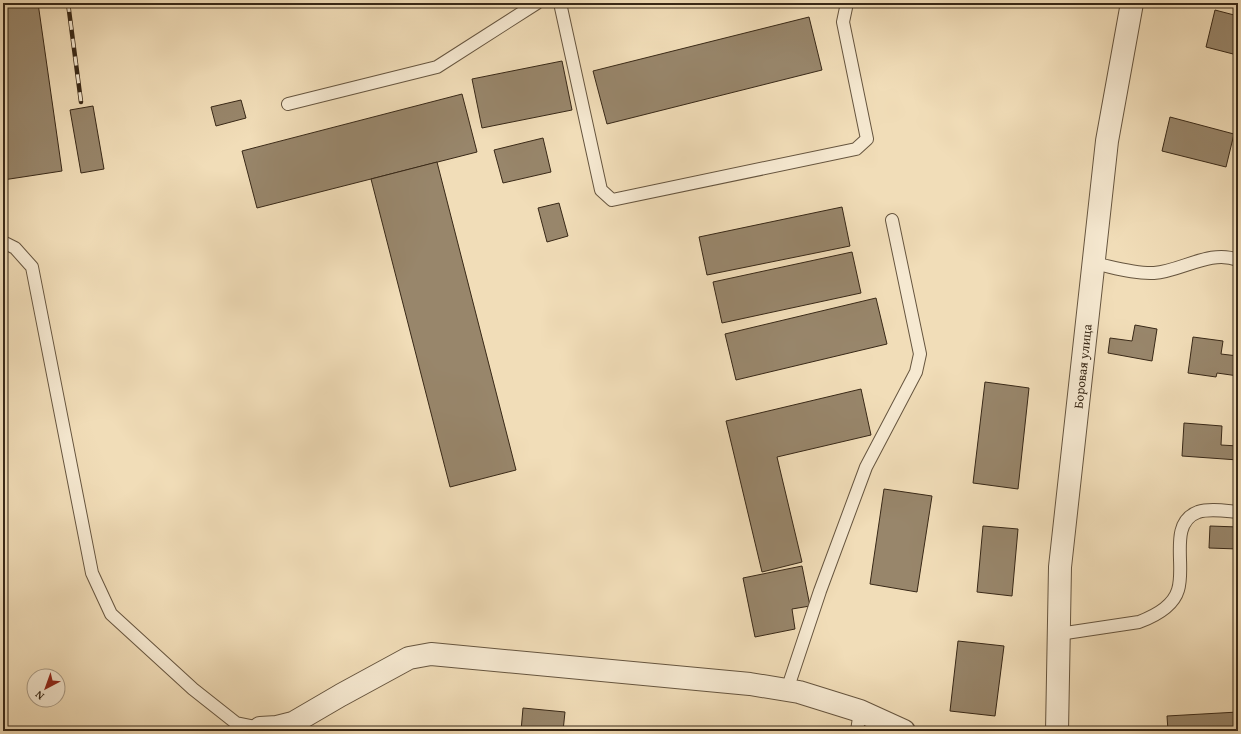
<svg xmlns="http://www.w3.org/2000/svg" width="1241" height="734" font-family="'Gentium Book Plus',serif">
<rect width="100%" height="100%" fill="#f1ddb8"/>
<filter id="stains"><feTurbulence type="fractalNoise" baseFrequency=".005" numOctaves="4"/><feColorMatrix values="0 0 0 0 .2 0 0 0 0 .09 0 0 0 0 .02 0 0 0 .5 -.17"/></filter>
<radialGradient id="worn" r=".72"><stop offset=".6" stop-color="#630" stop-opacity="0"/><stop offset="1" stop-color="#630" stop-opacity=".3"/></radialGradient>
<g fill="#98866b" stroke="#382817">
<path d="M3,3H38L62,171L3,180Z"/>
<path d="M1215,10L1238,16L1237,55L1206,47Z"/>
<path d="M809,17L822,70L607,124L593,71Z"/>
<path d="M562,61L572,110L482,128L472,79Z"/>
<path d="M462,94L477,152L257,208L242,151Z"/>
<path d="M241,100L246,118L216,126L211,107Z"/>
<path d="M93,106L104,169L81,173L70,110Z"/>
<path d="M1170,117L1234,134L1226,167L1162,151Z"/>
<path d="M543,138L551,172L503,183L494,150Z"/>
<path d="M437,162L516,470L450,487L371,179Z"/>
<path d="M559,203L568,236L547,242L538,208Z"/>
<path d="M842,207L850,246L707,275L699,237Z"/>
<path d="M852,252L861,293L722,323L713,282Z"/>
<path d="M876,298L887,344L736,380L725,334Z"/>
<path d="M1135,325L1157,329L1152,361L1108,353L1110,338L1132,341Z"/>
<path d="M1193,337L1223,341L1221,354L1238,356V376L1217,373L1216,377L1188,373Z"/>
<path d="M985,382L1029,388L1018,489L973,483Z"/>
<path d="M861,389L871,435L777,457L802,562L762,572L726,421Z"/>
<path d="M1184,423L1222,426L1221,445L1238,446V460L1182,456Z"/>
<path d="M884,489L932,496L917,592L870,584Z"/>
<path d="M983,526L1018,529L1012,596L977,592Z"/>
<path d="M1210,526L1238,527V549L1209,548Z"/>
<path d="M802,566L810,606L792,609L795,629L755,637L743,578Z"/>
<path d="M958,641L1004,646L995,716L950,711Z"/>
<path d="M523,708L565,712L563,731L539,729V731H521Z"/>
<path d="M1238,712V731H1168L1167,716Z"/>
</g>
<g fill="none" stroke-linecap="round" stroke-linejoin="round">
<g stroke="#66553f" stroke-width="14">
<g id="service">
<path d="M560,3L601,190L612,200L856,149L867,139L843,22L847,3"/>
<path d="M288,104L437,67L537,3"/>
<path d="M3,242L15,248L32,267L92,573L111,614L193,689L236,723L260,728"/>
<path d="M1093,263C1113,267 1134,274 1154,273C1182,271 1210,249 1238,260"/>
<path d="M1059,634L1139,622C1155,616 1173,607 1178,590C1186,566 1168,523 1198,512C1210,508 1226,511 1238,512"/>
<path d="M787,690L820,591L866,467L916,372L920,354L892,220"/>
<path d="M857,731L860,711"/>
</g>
</g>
<g stroke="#66553f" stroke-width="24">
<g id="minor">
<path d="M260,728L277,727L293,723L341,695L409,658L431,654L750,684L799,692L860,711L904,731"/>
<path id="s1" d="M1057,731L1060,567L1107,141L1132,3"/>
</g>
</g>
<use href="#service" stroke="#f6e9d1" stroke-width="12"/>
<use href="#minor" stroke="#f6e9d1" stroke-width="22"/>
<g stroke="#382817" stroke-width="4.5">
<path id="rail" d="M68,3L81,102"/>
</g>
<use href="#rail" stroke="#f6e9d1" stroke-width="3" stroke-dasharray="9" stroke-linecap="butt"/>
</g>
<g text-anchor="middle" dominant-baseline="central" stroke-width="3" stroke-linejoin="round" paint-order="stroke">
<g font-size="13" fill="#382817" stroke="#f6e9d1">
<text stroke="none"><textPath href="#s1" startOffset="366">Боровая улица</textPath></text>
</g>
</g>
<rect width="1241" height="734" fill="none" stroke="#f1ddb8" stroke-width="16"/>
<rect x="4" y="4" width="1233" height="726" fill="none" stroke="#382817" stroke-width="2"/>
<rect x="8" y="8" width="1225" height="718" fill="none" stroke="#382817"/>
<g transform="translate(46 688) rotate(221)"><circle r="19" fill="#f6e9d1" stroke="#aa9c87"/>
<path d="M0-3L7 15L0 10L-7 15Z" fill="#8f2418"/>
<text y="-6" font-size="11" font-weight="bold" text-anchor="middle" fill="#382817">N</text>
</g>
<rect width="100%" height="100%" filter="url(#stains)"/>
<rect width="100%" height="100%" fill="url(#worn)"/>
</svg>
